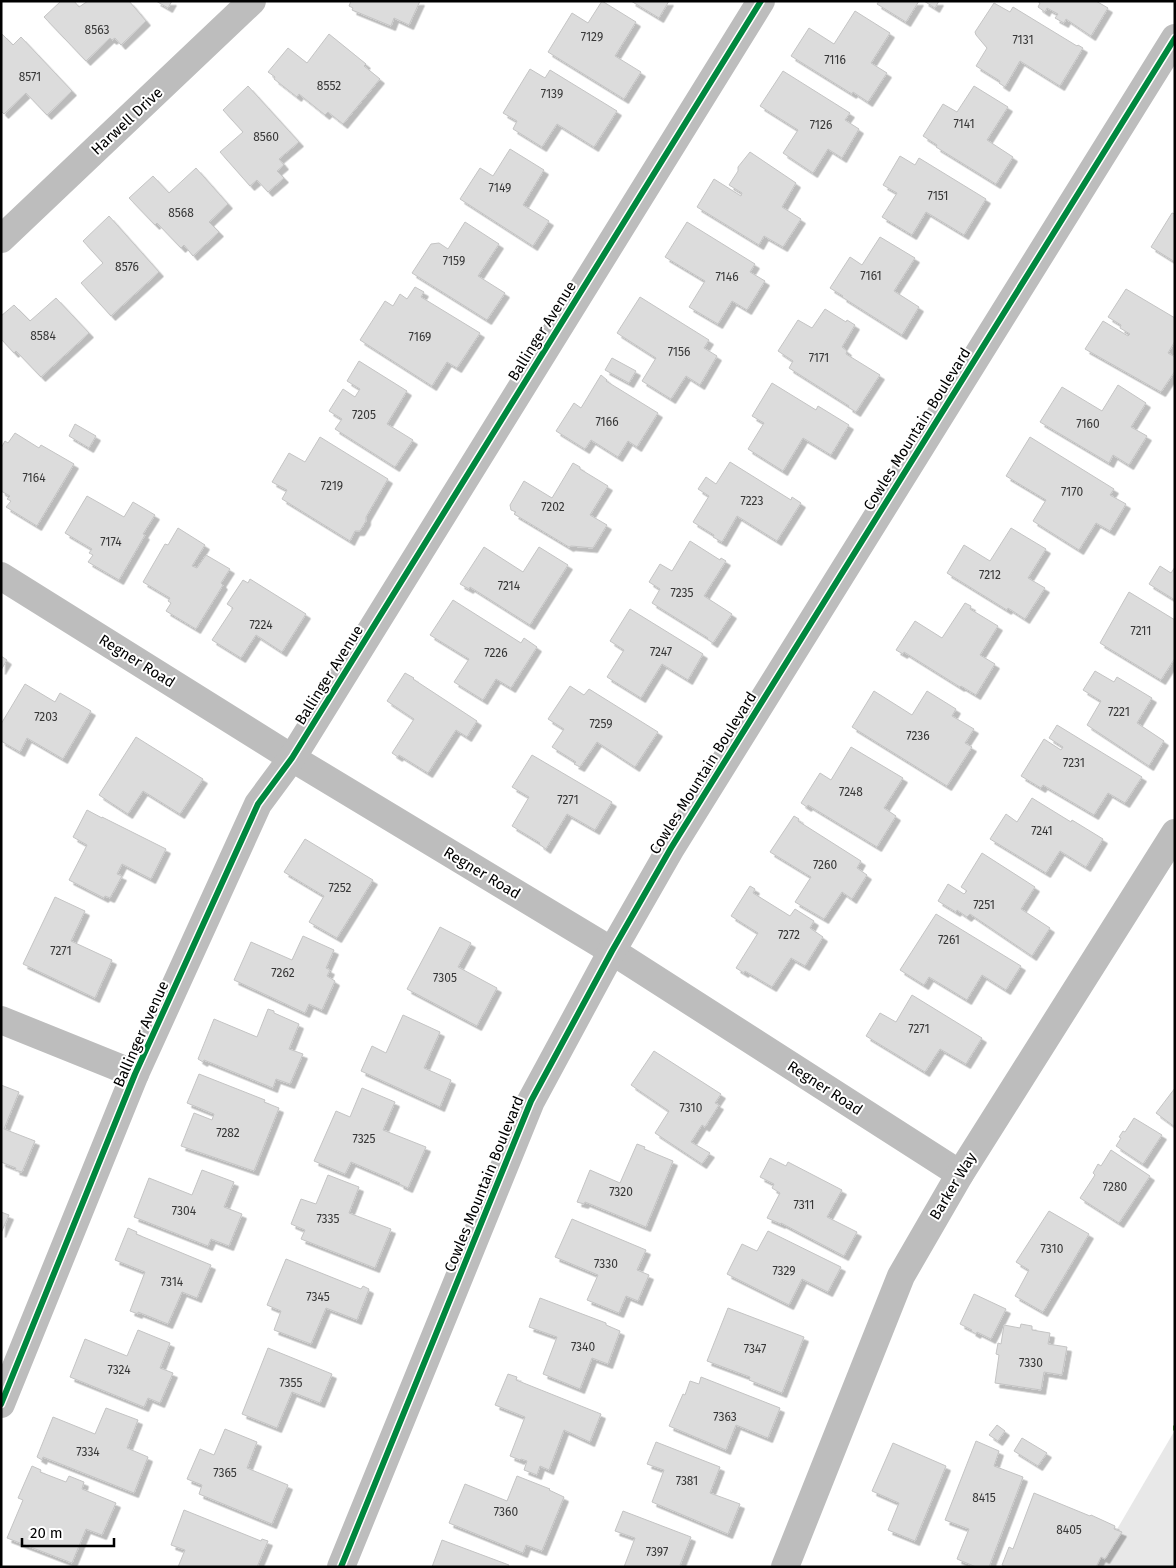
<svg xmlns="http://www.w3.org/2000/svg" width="1176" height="1568" font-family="'Fira Sans',sans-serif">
<defs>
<filter id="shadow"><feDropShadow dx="4.5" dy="4.5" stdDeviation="0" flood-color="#0004"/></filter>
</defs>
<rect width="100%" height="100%" fill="#fff"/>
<path fill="#e8e8e8" d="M1175,1430V1567H1095Z"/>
<g fill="#dcdcdc" stroke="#c4c4c4" filter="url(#shadow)">
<path d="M61,1H74L79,7L88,1H129L146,21L121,45L115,38L112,40L110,38L86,61L44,17Z"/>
<path d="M156,1H172L168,8Z"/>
<path d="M351,1H420L409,25L394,18L391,26L352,10L353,8L349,6Z"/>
<path d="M602,1L636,22L615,56L641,72L624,99L548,52L572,13L588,23Z"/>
<path d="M631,1H669L659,18Z"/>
<path d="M879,1H919L906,22L877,4Z"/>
<path d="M924,1H939L935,8Z"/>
<path d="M1037,1H1096L1108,8L1091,36L1066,19L1064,23L1055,18L1058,14L1047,8L1045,12L1038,7L1040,3Z"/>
<path d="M994,3L1010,12L1013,7L1077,46L1078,45L1083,48L1060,86L1020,61L1005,87L999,83L1000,81L976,66L987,48L976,35L975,32Z"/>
<path d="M855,11L890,33L871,63L887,73L868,102L853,92L852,94L791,56L809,28L834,44Z"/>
<path d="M2,34L13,45L21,37L72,91L47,115L26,93L4,114L1,111Z"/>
<path d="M329,34L366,64L364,66L380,79L343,124L328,112L325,115L299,94L297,97L274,79L275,77L268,72L288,48L307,63Z"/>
<path d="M530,69L545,78L550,70L617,111L594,147L557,124L542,147L513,129L517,121L503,113Z"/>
<path d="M783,71L850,113L845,120L859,129L842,158L828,149L813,173L783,153L798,130L760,106Z"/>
<path d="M248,86L299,142L279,159L284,165L277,171L284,178L268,192L257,180L250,186L220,152L243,132L223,110Z"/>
<path d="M974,86L1008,107L987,140L1013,157L996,184L936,147L937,145L923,136L943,104L957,112Z"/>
<path d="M510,149L544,170L523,205L549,221L533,246L460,199L480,168L493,176Z"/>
<path d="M750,152L796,183L782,207L801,219L783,247L764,236L759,245L697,207L714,179L741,196L742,193L729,185L738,171V167Z"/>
<path d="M900,156L915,165L919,158L986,199L964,235L926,212L912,235L882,217L897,193L883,185Z"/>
<path d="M196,168L228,204L209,222L219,232L193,256L184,245L181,248L157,223L155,225L129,198L153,176L169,193Z"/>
<path d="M1172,213L1175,214V262L1151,247Z"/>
<path d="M109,216L159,272L111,316L81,283L103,263L83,241Z"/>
<path d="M465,222L499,244L478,276L505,293L487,320L412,273L431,244L439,243L448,249Z"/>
<path d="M687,222L755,264L750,272L765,281L747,310L732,301L718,324L689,307L705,281L665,257Z"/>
<path d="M880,237L915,258L894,291L919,307L902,335L842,297L843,296L830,288L850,257L862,265Z"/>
<path d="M415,287L424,292L421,297L480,333L457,368L447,362L432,386L360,340L385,301L393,306L400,294L407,299Z"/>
<path d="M1126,289L1175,318V341L1168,353L1175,357V371L1161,392L1085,349L1103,321L1128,336L1130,334L1120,328L1121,325L1108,317Z"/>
<path d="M640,297L709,340L704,348L717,356L700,385L686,376L671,399L642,381L656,358L617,333Z"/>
<path d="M56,298L89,333L41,377L16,351L14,353L1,339V316L14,305L30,321Z"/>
<path d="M825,309L846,322L847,320L855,325L842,347L847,351L846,354L880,375L856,412L848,407L849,406L789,368L793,361L778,351L798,320L812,328Z"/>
<path d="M612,358L636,371L629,383L605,370Z"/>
<path d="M359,361L407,391L387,424L413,440L395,467L335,429L342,419L329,411L343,389L355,397L360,389L347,381Z"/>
<path d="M601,375L607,380L606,381L658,413L637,447L628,441L618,457L591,440L585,449L556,431L574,403L581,408Z"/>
<path d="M772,383L816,410L818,406L849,425L831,455L803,438L783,471L748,449L764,423L752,416Z"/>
<path d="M1118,385L1146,403L1131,427L1147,436L1129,465L1113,455L1109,463L1040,422L1062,387L1102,411Z"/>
<path d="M75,424L96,436L89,448L69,436Z"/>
<path d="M15,433L39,448L41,445L74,464L37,526L6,507L11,501L7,499L10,496L1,491V448L5,441L8,443Z"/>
<path d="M320,437L388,479L366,517V521L360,531H355L350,541L282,499L287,490L272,482L289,453L305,462Z"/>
<path d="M1030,437L1114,489L1110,495L1126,504L1110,531L1096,523L1079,550L1033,521L1046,500L1006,476Z"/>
<path d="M730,462L791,500L792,497L801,503L777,541L737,516L722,542L713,537L714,535L693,522L709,496L698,489L706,477L716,484Z"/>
<path d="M573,463L580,467V469L608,486L590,515L607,525L593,548L571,546L569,547L514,514L516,512L511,510L510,505L524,481L552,498Z"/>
<path d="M87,496L124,517L133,502L155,515L143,534L145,535L119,580L88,562L93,555L89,553L92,549L65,533Z"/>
<path d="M178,528L205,545L192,566L197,568L206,555L230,569L221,583L223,585L196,629L166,611L171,603L168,601L170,598L143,582L165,544L168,545Z"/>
<path d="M1011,528L1046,549L1028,578L1045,588L1025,619L1008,608L1007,610L947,573L964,545L990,561Z"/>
<path d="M690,541L720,560L721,558L726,561L704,596L732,614L713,643L707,639L708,638L652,603L660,589L649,582L660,564L672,571Z"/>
<path d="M484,547L523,572L539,547L568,565L530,625L470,587L469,589L460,584Z"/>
<path d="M1160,566L1171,573L1175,567V600L1149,584Z"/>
<path d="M250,579L306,614L282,652L256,635L241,658L212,640L233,608L227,604L243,580L248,583Z"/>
<path d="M1129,592L1175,620V658L1161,680L1100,643Z"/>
<path d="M453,600L521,643L524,638L537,647L511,688L496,679L483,700L454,682L469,659L430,635Z"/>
<path d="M965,603L971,606L970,609L998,626L980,655L995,664L976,695L961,686L960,687L904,652L903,654L896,650L915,621L942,638Z"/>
<path d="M630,609L703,654L688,680L662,664L641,698L607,677L624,650L610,641Z"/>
<path d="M1,656L7,660L1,670Z"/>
<path d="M1095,671L1114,682L1117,677L1152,698L1137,723L1164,741L1149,766L1087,725L1101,701L1083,690Z"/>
<path d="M405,673L414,678L413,679L477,721L467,737L456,730L428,773L399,755L398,757L392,753L414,719L387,701Z"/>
<path d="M25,684L55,702L60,693L91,711L63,759L27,738L20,752L1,741V724Z"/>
<path d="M570,686L584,695L589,689L658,732L635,767L597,742L580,767L574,764L576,762L552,747L564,729L548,719Z"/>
<path d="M874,691L912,715L927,691L956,709L952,716L974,729L965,743L972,747L947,786L852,727Z"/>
<path d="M1057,725L1142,777L1125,803L1108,793L1094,815L1043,785L1041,788L1021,776L1044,739L1061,750L1063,747L1049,738Z"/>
<path d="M136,737L203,779L180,814L143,791L128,814L99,795Z"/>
<path d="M851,747L903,778L884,808L896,816L877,847L808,805L807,807L801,803L820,773L831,780Z"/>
<path d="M532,755L612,802L595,830L567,814L546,849L539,844L540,843L512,826L529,797L512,787Z"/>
<path d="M1032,798L1071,822L1072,820L1103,839L1086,867L1060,851L1046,873L990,839L1006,814L1017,822Z"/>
<path d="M87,810L102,818V817L166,849L151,879L122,864L117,874L122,876L110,898L105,896L104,898L69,880L87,845L73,837Z"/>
<path d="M794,816L799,819L798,821L861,861L857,868L867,875L852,899L842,892L824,919L795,902L811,877L770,852Z"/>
<path d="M305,839L373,880L337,938L309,922L324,896L284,872Z"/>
<path d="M982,853L1035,887L1021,909L1050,928L1032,956L970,914L967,917L957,910L956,912L938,901L948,884L964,894L967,891L961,887Z"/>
<path d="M750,886L755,889L753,893L790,916L795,909L814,921L810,928L823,937L805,966L791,958L772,987L745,971L744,973L736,968L758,933L731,916Z"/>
<path d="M55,897L85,911L71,941L112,960L95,998L23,964Z"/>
<path d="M936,914L1021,966L1006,990L982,975L967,1000L929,977L924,985L900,970Z"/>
<path d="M440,927L471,943L458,967L497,988L477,1026L407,989Z"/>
<path d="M303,936L334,950L326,968L330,970L327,976L335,981L322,1010L309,1004L305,1013L234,980L251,942L292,960Z"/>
<path d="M912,995L982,1038L966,1064L940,1049L925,1072L866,1036L880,1013L896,1022Z"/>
<path d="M268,1009L274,1011V1013L299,1024L289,1049L303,1054L290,1084L276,1079L273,1088L204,1060L203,1062L198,1059L214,1019L257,1037Z"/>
<path d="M403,1015L440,1032L424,1068L451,1080L440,1107L361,1071L372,1046L386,1053Z"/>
<path d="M654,1051L721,1094L715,1103L719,1105L705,1127L702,1125L691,1142L710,1153L702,1164L655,1133L669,1111L631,1085Z"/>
<path d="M199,1074L265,1100L264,1102L279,1108L254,1171L181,1146L194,1113L212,1120L214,1114L187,1103Z"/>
<path d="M1,1085L19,1092L4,1129L35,1141L22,1172L15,1170L16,1168L1,1162Z"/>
<path d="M362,1088L395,1102L383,1130L426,1147L408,1188L399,1184L400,1183L351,1162L345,1174L314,1161L336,1111L350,1117Z"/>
<path d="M1175,1088V1127L1156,1113Z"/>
<path d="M1134,1118L1162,1135L1143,1164L1116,1146L1121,1138L1119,1137L1123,1131L1125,1132Z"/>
<path d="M637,1144L645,1147L644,1149L673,1161L646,1227L585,1202L584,1204L577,1202L590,1170L620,1183Z"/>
<path d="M1111,1150L1150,1176L1119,1223L1080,1198L1095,1175L1093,1173L1098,1164L1101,1166Z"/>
<path d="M770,1158L786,1166L788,1162L842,1190L827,1217L857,1232L844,1256L781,1223V1224L767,1218L780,1193L772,1188L774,1184L760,1177Z"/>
<path d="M202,1170L234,1182L224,1207L242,1214L229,1246L211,1239L208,1246L134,1217L149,1178L192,1195Z"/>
<path d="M328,1175L359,1187L349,1213L391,1229L375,1268L301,1239L305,1230L291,1224L301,1199L316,1204Z"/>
<path d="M1049,1211L1089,1234L1043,1312L1015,1296L1029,1270L1016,1262Z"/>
<path d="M1,1212L9,1215L1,1233Z"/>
<path d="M572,1219L646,1250L637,1270L649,1275L638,1301L626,1296L619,1313L587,1300L598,1275L555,1257Z"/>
<path d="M128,1228L137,1232L136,1234L211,1265L197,1298L182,1292L168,1324L138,1312V1314L130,1311L145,1272L115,1260Z"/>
<path d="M768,1231L841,1267L828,1292L802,1279L789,1305L727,1274L742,1244L757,1251Z"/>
<path d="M286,1259L361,1289L363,1286L369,1289L357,1320L326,1308L311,1344L274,1330L281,1311L267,1305Z"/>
<path d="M974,1294L1006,1309L991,1339L977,1332L976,1334L971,1331L972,1330L960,1324Z"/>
<path d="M540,1298L606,1323V1325L620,1331L608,1364L592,1358L580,1389L543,1374L557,1337L529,1327Z"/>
<path d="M728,1308L804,1337L782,1393L749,1380L750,1377L707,1361Z"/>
<path d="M1021,1324L1032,1326V1330L1050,1333L1048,1344L1067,1347L1062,1375L1044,1372L1041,1390L995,1383L999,1355L996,1354L998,1343L1001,1344L1004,1325L1020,1328Z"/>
<path d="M138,1330L170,1343L160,1368L173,1373L160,1403L148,1398L144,1407L70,1377L85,1339L127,1356Z"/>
<path d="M268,1348L332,1374L320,1403L292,1392L277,1428L242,1414Z"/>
<path d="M508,1374L517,1377L516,1380L601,1414L590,1442L564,1430L549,1470L540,1466L537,1475L524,1470L527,1461L521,1459L520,1460L510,1456L525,1417L495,1405Z"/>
<path d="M701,1377L780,1408L768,1438L736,1425L726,1450L669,1426L683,1394L685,1395L690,1381L699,1384Z"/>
<path d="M106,1408L138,1420L127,1448L148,1457L134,1493L43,1457L42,1460L37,1457L53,1417L95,1434Z"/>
<path d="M997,1425L1005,1431L998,1441L989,1435Z"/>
<path d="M225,1429L257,1442L247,1468L288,1485L272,1524L199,1494L202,1485L187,1479L200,1449L214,1455Z"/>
<path d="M1022,1438L1047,1453L1038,1466L1014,1451Z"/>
<path d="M976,1441L999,1451L994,1466L1023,1477L989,1567H976L957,1559L969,1529L945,1520Z"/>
<path d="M656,1442L720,1467L710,1493L740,1504L728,1534L652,1502L664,1470L647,1464Z"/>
<path d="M893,1443L946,1466L915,1541L888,1530L899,1503L872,1491Z"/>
<path d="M32,1466L41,1470L40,1472L66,1482L69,1476L84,1482L82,1489L116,1503L102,1535L86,1529L72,1563L7,1538L23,1500L18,1498Z"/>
<path d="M517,1476L550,1489L549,1490L564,1497L542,1551L526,1545L523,1553L449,1523L465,1484L507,1501Z"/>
<path d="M1034,1493L1090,1516L1091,1515L1115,1526L1114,1529L1122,1532L1105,1559L1101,1557L1096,1567H1006L1002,1565L1009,1547L1013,1549Z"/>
<path d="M184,1510L261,1541L262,1539L268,1541L257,1567H178L185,1550L171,1545Z"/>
<path d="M623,1511L691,1537L680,1565L683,1567H624L635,1538L615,1531Z"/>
<path d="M442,1540L509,1565L508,1567H432Z"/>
</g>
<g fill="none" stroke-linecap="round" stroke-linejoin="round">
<g stroke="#bdbdbd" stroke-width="28">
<path d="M1,239L252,1"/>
<path d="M1,576L292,758L612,951L960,1174"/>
<path d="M1,1020L135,1074"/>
<path d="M1,1404L135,1074L258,804L292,758L761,1"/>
<path d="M341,1567L531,1101L612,951L671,848L1175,38"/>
<path d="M785,1567L901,1276L960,1174L1175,833"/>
</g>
<path stroke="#58b947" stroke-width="5" stroke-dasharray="10 5" stroke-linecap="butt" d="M1173,1428H1175"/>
<g stroke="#fff" stroke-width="9">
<g id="cycleway">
<path d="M1,1404L135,1074L258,804L292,758L761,1"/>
<path d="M341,1567L531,1101L612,951L671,848L1175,38"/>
</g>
</g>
<use href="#cycleway" stroke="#00873e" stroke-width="6"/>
</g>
<g text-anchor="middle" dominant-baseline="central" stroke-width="4" stroke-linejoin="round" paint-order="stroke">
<g font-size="12" fill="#373737">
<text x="97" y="30">8563</text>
<text x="592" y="37">7129</text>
<text x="1023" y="40">7131</text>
<text x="835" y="60">7116</text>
<text x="30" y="77">8571</text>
<text x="329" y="86">8552</text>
<text x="552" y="94">7139</text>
<text x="964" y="124">7141</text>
<text x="821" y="125">7126</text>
<text x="266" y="137">8560</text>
<text x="500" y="188">7149</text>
<text x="938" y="196">7151</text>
<text x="181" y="213">8568</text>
<text x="454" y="261">7159</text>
<text x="127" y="267">8576</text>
<text x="871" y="276">7161</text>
<text x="727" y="277">7146</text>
<text x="43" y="336">8584</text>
<text x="420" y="337">7169</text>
<text x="679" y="352">7156</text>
<text x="819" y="358">7171</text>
<text x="364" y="415">7205</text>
<text x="607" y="422">7166</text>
<text x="1088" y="424">7160</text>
<text x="34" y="478">7164</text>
<text x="332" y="486">7219</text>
<text x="1072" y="492">7170</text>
<text x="752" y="501">7223</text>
<text x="553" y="507">7202</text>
<text x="111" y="542">7174</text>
<text x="990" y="575">7212</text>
<text x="509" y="586">7214</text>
<text x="682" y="593">7235</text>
<text x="261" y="625">7224</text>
<text x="1141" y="631">7211</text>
<text x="661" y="652">7247</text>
<text x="496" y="653">7226</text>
<text x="1119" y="712">7221</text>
<text x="46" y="717">7203</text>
<text x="601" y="724">7259</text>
<text x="918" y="736">7236</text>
<text x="1074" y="763">7231</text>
<text x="851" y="792">7248</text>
<text x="568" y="800">7271</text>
<text x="1042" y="831">7241</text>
<text x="825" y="865">7260</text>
<text x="340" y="888">7252</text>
<text x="984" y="905">7251</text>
<text x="789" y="935">7272</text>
<text x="949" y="940">7261</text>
<text x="61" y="951">7271</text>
<text x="283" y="973">7262</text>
<text x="445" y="978">7305</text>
<text x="919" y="1029">7271</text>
<text x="691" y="1108">7310</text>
<text x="228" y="1133">7282</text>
<text x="364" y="1139">7325</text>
<text x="1115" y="1187">7280</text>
<text x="621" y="1192">7320</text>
<text x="804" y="1205">7311</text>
<text x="184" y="1211">7304</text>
<text x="328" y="1219">7335</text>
<text x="1052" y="1249">7310</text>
<text x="606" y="1264">7330</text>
<text x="784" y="1271">7329</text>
<text x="172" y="1282">7314</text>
<text x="318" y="1297">7345</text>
<text x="583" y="1347">7340</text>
<text x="755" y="1349">7347</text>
<text x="1031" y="1363">7330</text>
<text x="119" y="1370">7324</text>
<text x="291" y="1383">7355</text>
<text x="725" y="1417">7363</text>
<text x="88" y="1452">7334</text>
<text x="225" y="1473">7365</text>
<text x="687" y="1481">7381</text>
<text x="984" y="1498">8415</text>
<text x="506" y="1512">7360</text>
<text x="1069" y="1530">8405</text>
<text x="657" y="1552">7397</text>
</g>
<g font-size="15" fill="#000" stroke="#fff">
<text transform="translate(127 121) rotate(-43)">Harwell Drive</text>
<text transform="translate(542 331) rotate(-58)">Ballinger Avenue</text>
<text transform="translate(917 429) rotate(-58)">Cowles Mountain Boulevard</text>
<text transform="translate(137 661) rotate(32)">Regner Road</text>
<text transform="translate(329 675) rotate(-58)">Ballinger Avenue</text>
<text transform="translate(703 773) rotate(-58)">Cowles Mountain Boulevard</text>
<text transform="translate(482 873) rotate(31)">Regner Road</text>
<text transform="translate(141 1034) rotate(-66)">Ballinger Avenue</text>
<text transform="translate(825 1088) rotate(33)">Regner Road</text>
<text transform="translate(484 1184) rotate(-68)">Cowles Mountain Boulevard</text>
<text transform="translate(953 1186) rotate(-59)">Barker Way</text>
</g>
</g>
<rect width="1176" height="1568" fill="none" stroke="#000000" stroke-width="5"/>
<path d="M22 1538v8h92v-8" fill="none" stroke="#000000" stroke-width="2.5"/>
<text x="30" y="1538" font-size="15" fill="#000000" stroke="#ffffff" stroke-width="4" paint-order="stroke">20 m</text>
</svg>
